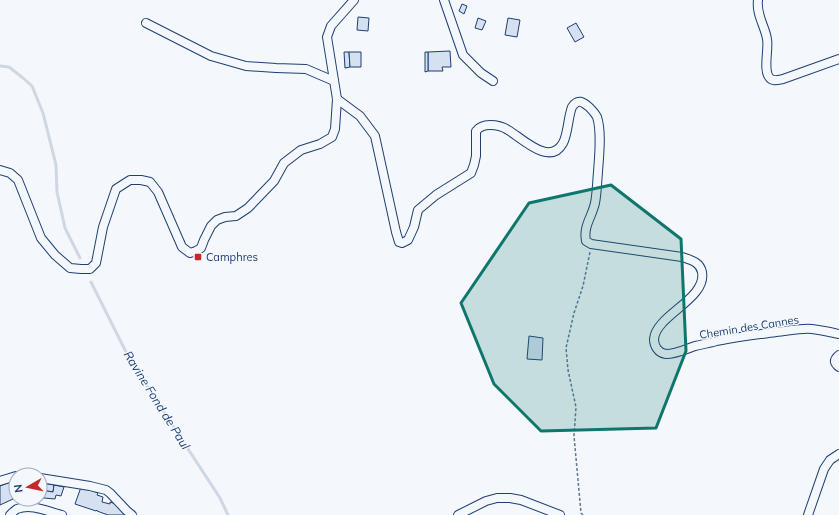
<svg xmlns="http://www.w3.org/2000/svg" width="839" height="515" font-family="Mulish,sans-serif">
<rect width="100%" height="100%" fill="#f4f7fb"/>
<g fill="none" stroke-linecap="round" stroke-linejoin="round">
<g stroke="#cfd7e4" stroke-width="3">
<path d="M0,66L9,67L23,78L32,86L43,113L56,165L57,192L65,228L80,258"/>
<path d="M91,282L130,360L220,498L228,515"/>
</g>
</g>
<g fill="#d5e0f0" stroke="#1d3f73">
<path d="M462,4L467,6L464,14L459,11Z"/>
<path d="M358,17L369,18L368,31L357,30Z"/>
<path d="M478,18L486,21L482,30L475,28Z"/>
<path d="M508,18L520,20L517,37L505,35Z"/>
<path d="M576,23L584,37L575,42L567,28Z"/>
<path d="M450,51L451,67H442L443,71H428V52Z"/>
<path d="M344,52H349L350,67L345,68Z"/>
<path d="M349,52H361V67H350Z"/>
<path d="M425,52H428V71L425,72Z"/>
<path d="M529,336L543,338L542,360L527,359Z"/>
<path d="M10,482L16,497L13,498V499L0,505V486Z"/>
<path d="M42,483L54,485L53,492L41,490Z"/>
<path d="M40,485H42L41,490L53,492L54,485L64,487L61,496L56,495L55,499L44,498L40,499Z"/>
<path d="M81,487L98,493L97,495L103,497L102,502L110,504V502L116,504L126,515H108L97,511V510L96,511L75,504Z"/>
</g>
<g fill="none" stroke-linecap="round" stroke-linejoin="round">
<g stroke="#1d3f73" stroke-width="10">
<g id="minor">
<path d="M444,0L463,55L481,73L493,81"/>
<path d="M758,0C756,15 765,26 767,39C769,49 763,69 769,77C772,82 778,80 783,79L839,59"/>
<path d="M146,23L211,56L246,66L276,68L306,69L334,81"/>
<path d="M337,99L360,116L375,136L396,232L399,242L402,243L408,240L414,227L418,210L436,195L471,173L474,165L476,156V131C480,126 484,125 490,125C496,125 502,126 508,130C522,138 550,167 563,143C568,134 568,117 572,107C578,98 583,102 589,107C592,110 595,113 597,117C602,132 599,156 598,172C597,182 597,193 595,203C592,217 583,226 586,241L591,244L682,257C691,260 700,262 702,272C707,299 656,315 654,339C654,346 658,353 666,354C676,354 686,349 695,346C701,345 707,343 713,342C734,337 755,335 776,332C788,331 800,328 812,329C821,330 830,332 839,334"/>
<path d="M0,170L10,173L18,180L41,238L55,255L70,268L81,269H90L96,263L103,227L116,189L130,180H141L150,182L158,192L182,247L190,253L196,251L201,248L204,240L211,226L217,220L225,217L236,216L248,208L274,181L284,163L301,150L320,144L332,137L335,129L337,99L327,37L331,26L354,0"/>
<path d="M839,355C833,360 834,363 839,367"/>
<path d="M40,478L90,486L106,490L110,493L127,511L132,515"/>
<path d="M0,481L16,476"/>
<path d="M10,515C12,513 15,510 17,509C31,503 49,512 62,515"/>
<path d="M458,515L486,501L497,498H510L521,500L560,515"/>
<path d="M808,515L824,469L830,460L839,454"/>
</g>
</g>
<path stroke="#5e769c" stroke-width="1.5" stroke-dasharray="3 2" stroke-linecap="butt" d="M583,515L581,513L574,436L576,407L568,370L566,348L574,313L583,286L590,252"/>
<use href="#minor" stroke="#f4f7fb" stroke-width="8"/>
</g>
<path fill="#0f766e" fill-opacity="0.2" stroke="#0f766e" stroke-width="3" stroke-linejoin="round" d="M611,185L681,239L686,351L656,428L541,431L494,384L461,303L529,203Z"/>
<rect fill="#c62828" stroke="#f4f7fb" stroke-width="1.5" x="194" y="253" width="8" height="8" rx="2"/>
<g text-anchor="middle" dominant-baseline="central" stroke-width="3" stroke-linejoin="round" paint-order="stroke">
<g font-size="11" fill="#1d3f73" stroke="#f4f7fb" text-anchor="start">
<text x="206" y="257">Camphres</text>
</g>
<g font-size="11" fill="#1d3f73" stroke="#f4f7fb">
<text transform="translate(749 327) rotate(-9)">Chemin des Cannes</text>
</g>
<g font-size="12" font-style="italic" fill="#1d3f73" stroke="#f4f7fb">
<text transform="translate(157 400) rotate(58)">Ravine Fond de Paul</text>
</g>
</g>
<g transform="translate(28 487) rotate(261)"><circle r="19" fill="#f4f7fb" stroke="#9eadc5"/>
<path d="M0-3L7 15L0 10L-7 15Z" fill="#c62828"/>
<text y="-6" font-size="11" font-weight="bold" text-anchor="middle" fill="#1d3f73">N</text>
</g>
</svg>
